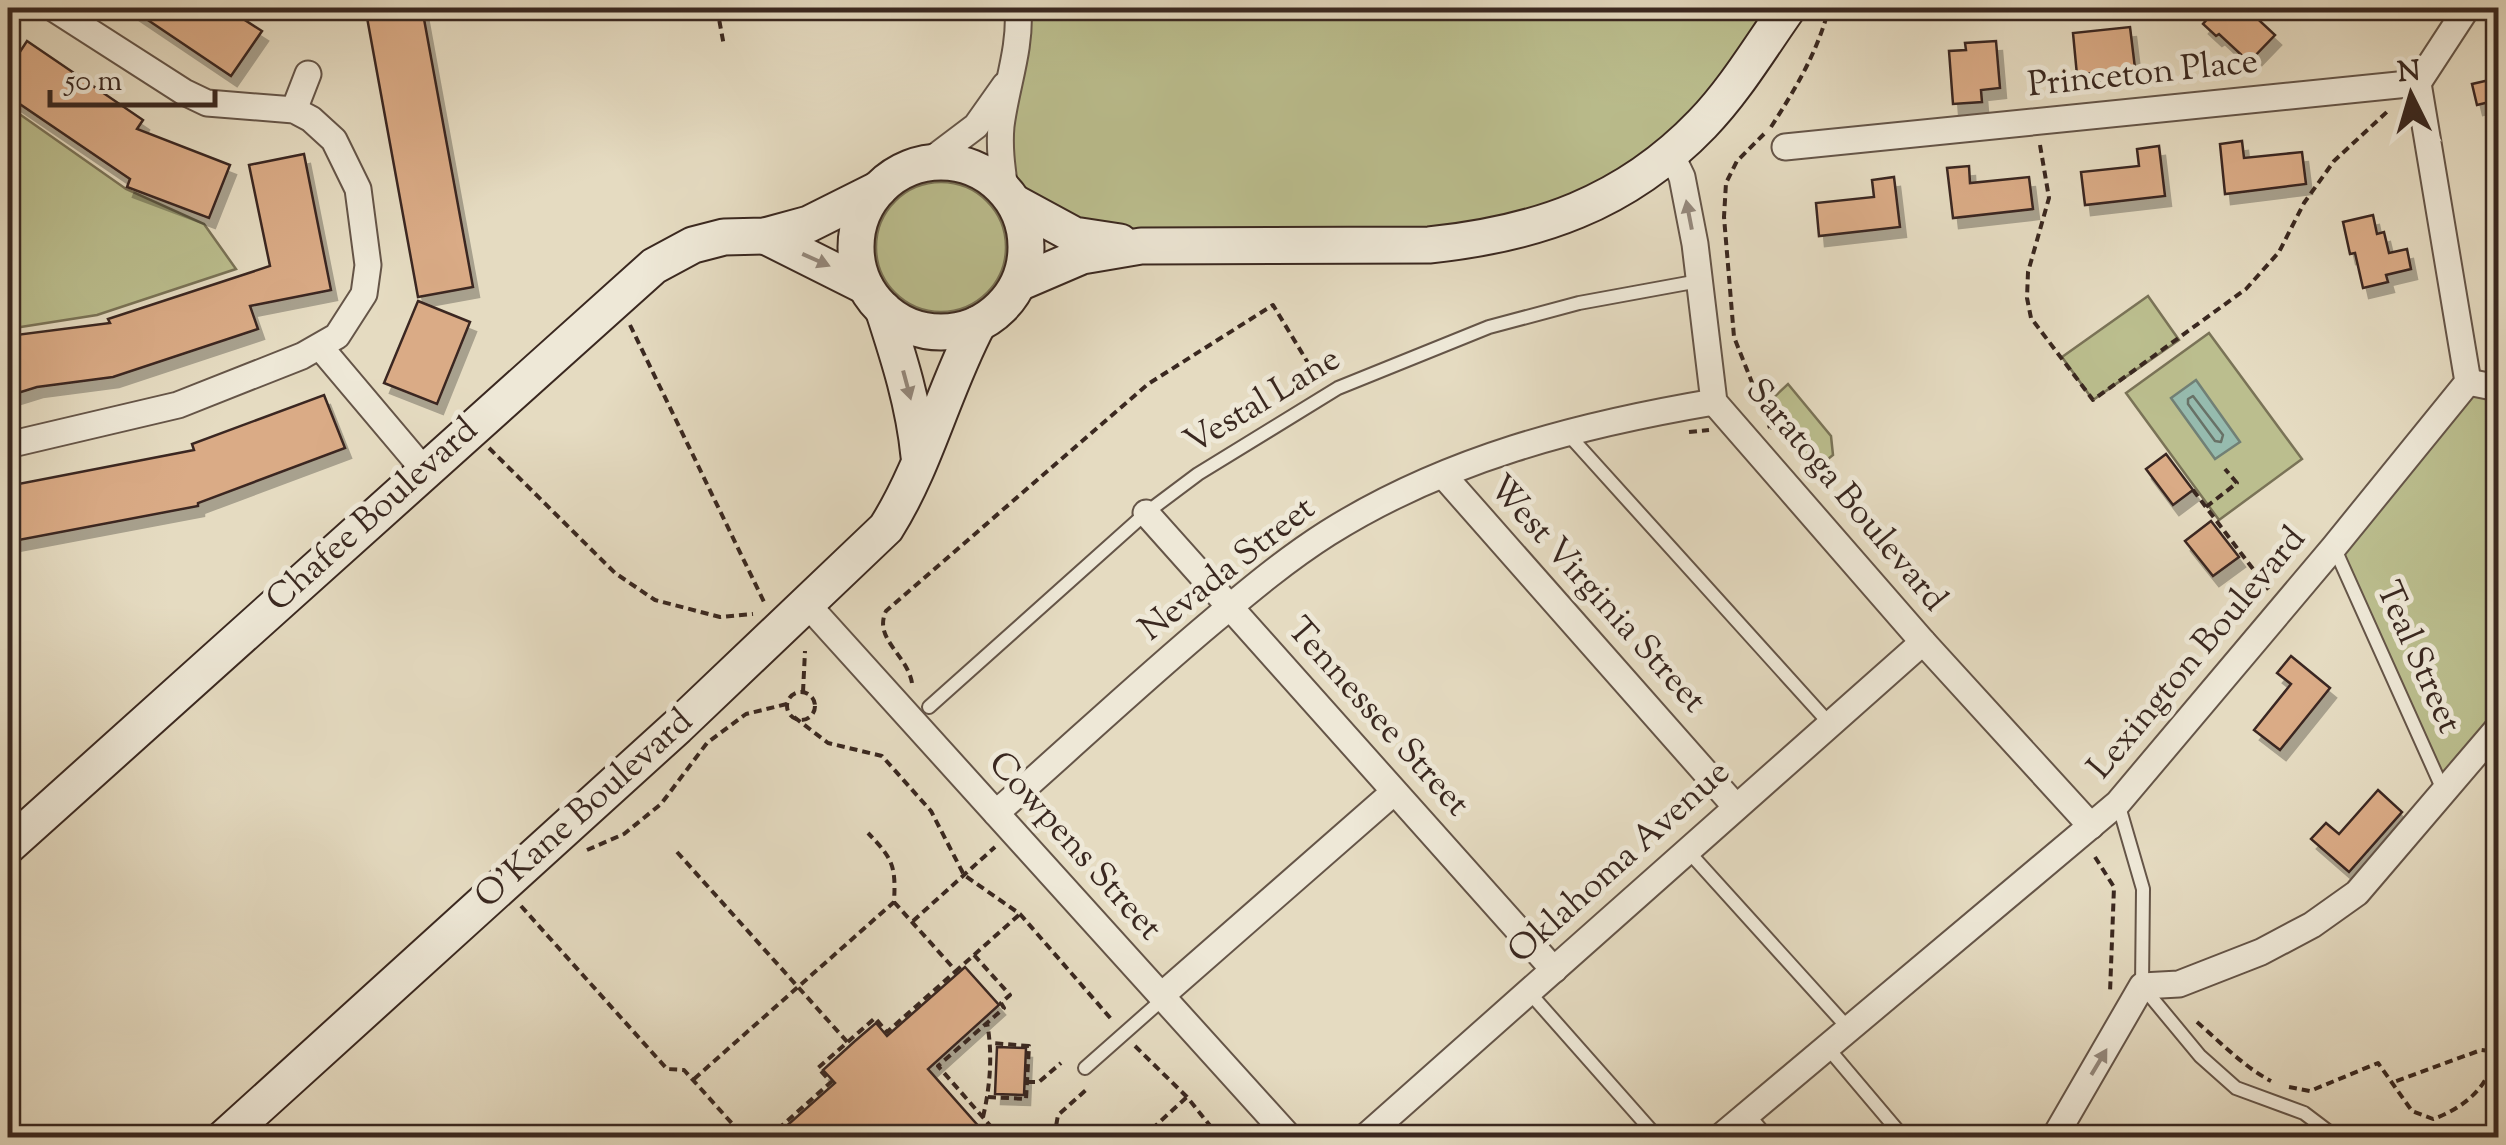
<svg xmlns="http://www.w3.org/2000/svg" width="2506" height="1145" font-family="'Sorts Mill Goudy',serif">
<defs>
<filter id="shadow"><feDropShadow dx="6" dy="10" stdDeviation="0" flood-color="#0004"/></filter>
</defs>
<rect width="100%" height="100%" fill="#e5dbc1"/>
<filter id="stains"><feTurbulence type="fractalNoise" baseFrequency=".002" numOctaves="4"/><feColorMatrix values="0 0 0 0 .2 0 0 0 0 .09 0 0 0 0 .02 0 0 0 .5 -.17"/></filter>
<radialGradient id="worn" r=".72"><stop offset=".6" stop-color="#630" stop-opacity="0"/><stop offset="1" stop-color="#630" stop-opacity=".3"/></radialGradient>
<g fill="#bbbe8e" stroke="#7a7357" stroke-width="2.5">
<path d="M1018,8H1788L1720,102L1548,223L1141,246L1015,203L1000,157Z"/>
<path d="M8,106L126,189L204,224L236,269L97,315L8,329Z"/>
<circle cx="941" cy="247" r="65"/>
<path d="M2148,296L2179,340L2093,400L2062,357Z"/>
<path d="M2209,333L2302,459L2219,520L2126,393Z"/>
<path d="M2468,382L2498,388V728L2444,793L2334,547Z"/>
<path d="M1788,384L1831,436L1833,455L1823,463L1804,464L1778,425L1772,399Z"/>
</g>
<path fill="#96bbae" stroke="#718075" stroke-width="2.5" d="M2196,380L2240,442L2215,459L2171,398Z"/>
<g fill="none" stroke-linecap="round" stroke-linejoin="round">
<path stroke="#687267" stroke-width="2.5" d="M2193,396L2223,435L2221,442L2215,441L2188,404V399Z"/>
</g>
<g fill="#daab86" stroke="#3a2820" stroke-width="2.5" filter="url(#shadow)">
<path d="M130,8H226L262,31L231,76Z"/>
<path d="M390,8H422L473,287L418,297L366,12Z"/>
<path d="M2197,8H2246L2275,35L2249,62L2219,34L2216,36L2203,24L2208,18Z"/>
<path d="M2130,27L2135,68L2077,75L2073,33Z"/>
<path d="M27,41L143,120L137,129L230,165L209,218L127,187L130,179L8,96V70Z"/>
<path d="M1996,41L2000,88L1981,90L1982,102L1953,104L1949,51L1966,50L1965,43Z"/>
<path d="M2498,78V100L2477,105L2472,84Z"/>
<path d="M2242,141L2244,158L2302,152L2306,184L2225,194L2220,144Z"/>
<path d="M2159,146L2165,196L2085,205L2081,172L2139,166L2137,149Z"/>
<path d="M304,154L331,290L250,306L258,329L113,377L37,387L8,396V336L110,323L108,319L270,266L249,165Z"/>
<path d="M1969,166L1970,183L2029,177L2033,209L1953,218L1947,168Z"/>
<path d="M1894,177L1900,227L1819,236L1816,203L1874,197L1872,180Z"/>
<path d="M2373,215L2377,234L2384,232L2389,253L2407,249L2411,269L2386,275L2388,282L2363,288L2355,253L2350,254L2343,222Z"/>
<path d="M418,301L470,322L437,404L384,383Z"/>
<path d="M324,395L345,448L198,503V506L8,542V486L194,450L192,444Z"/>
<path d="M2166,454L2193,490L2173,505L2146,469Z"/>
<path d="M2211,521L2239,557L2213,576L2185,541Z"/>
<path d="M2291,656L2330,688L2280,750L2254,730L2291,684L2277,673Z"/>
<path d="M2378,790L2402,812L2349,872L2311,839L2326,823L2339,834Z"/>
<path d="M965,967L999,1005L928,1069L989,1138H867L860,1129L851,1138H773L835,1083L823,1070L855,1041L876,1023L887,1036Z"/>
<path d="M997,1047L1026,1048L1024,1095L995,1094Z"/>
</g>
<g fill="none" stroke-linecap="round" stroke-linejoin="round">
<g stroke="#655548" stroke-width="16">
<g id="lane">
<path d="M1567,433L1830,724"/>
<path d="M2334,547L2444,792"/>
<path d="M929,707L1146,513L1198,474L1338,388L1489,327L1579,303L1699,281"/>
<path d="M2118,803L2143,889L2142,986L2200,1056L2236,1088L2304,1113L2337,1138"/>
<path d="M1687,850L1849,1029"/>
<path d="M1528,991L1658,1138"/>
<path d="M1827,1047L1904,1138"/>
<path d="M1085,1068L1163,999"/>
<path d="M1748,1114L1768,1138"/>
</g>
</g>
<g stroke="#655548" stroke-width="29">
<g id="street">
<path d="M294,110L308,74"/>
<path d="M1785,147L2418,83L2467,8"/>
<path d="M1670,152L1682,177L1695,244L1714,402L1923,642L2091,826"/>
<path d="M927,163L976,126L1005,85"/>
<path d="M1005,190C1002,168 999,148 1001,126C1006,86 1021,49 1018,8"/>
<path d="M321,348L424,470"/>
<path d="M2468,382L2498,388"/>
<path d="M8,445L178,405L302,356L337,336L364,294L368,265L358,189L334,140L311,119L294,110L207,103L184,92L53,8"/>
<path d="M1443,475L1736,807"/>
<path d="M1146,513L1554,970"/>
<path d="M806,603L1290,1138"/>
<path d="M996,813C1069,749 1139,683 1213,621C1250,590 1287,559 1328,533C1446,459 1578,425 1714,402"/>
<path d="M1161,996L1394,792"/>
<path d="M1364,1138L1923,642"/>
<path d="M1719,1138L2118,803L2334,547L2468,382L2418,83"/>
<path d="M2054,1138L2142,986L2179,984L2261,952L2312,925L2357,893L2498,728"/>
</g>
</g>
<g stroke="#3a2820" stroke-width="39">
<g id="secondary">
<circle cx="941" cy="247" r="85"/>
<path d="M1015,203L1074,235L1120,242"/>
<path d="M765,236L865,286"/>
<path d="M1019,283L1082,256L1141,246L1429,245C1536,234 1625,204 1702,124C1735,90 1761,46 1788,8"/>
<path d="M883,309C899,358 914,405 919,456"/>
<path d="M8,846L654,266L693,245L724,237L765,236L809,224L879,189"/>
<path d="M224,1138L677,727L886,528C926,465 943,390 978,324"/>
</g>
</g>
<g stroke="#3a2820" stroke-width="4" stroke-dasharray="8 5" stroke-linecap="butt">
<path d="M717,8L724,46"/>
<path d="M1771,127C1796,88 1817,53 1829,8"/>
<path d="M1764,134L1737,161L1726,183L1724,217L1734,337L1770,428"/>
<path d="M2040,145L2049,198L2028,272L2027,298L2031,318L2093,400L2246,289L2279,252L2304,203L2334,161L2389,110"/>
<path d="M630,325L765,604"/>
<path d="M1782,422L1792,429"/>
<path d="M1770,428L1778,425L1788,413"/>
<path d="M1689,432L1709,430"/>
<path d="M489,448L615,573L655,600L720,617L753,614"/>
<path d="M2193,490L2269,590"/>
<path d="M2206,507L2237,483L2225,469"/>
<path d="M1173,621L1194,602"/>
<path d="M912,683C907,654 873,639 886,611L1148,384L1273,305L1319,381"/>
<path d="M803,692L805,651"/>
<circle cx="801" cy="706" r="14"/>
<path d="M794,717L828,743L882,756L931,811L964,875L1020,914L1112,1020"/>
<path d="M587,850L624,834L661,804L707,743L746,714L787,704"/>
<path d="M677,852L850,1045"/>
<path d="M2095,857L2114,887L2110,993"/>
<path d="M894,902L956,971L1020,914"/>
<path d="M521,906L667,1069L684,1070L745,1138"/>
<path d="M913,921L995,847"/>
<path d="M974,955L1010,995L1001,1003L1004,1008L938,1066L1001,1138"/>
<path d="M2197,1022C2220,1042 2244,1067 2271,1081"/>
<path d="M1135,1046L1187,1097L1220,1138"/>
<path d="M694,1079L894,902C896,866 893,859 868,833"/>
<path d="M1027,1082H1039L1061,1063"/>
<path d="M2289,1087L2310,1091L2378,1063L2412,1111L2433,1119C2460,1110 2497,1084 2490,1051L2481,1050L2394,1082"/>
<path d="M988,1097L1026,1099L1029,1046L991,1043"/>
<path d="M983,1117C990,1087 993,1054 987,1023"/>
<path d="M857,1131L863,1138"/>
<path d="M768,1138L831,1082L818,1068L875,1018L887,1032L956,971"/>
<path d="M1054,1138L1058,1115L1086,1090"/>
<path d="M1142,1138L1187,1097"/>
<path d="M1332,1138L1343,1128"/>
</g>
<use href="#lane" stroke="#eee8d7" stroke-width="12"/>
<use href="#street" stroke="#eee8d7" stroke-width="25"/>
<use href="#secondary" stroke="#eee8d7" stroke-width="35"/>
</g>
<defs><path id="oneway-solid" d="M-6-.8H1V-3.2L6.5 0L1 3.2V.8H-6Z" transform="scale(2.5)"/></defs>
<g fill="#94887c">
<use href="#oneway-solid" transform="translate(1689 215) rotate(-101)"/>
<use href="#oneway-solid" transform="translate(816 260) rotate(24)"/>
<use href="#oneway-solid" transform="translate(907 385) rotate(75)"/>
<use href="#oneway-solid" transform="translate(2099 1062) rotate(-59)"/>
</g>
<g text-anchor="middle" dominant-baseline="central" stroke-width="10" stroke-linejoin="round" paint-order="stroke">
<g font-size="35" fill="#3a2820" stroke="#eee8d7">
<text transform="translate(2143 75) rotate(-6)">Princeton Place</text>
<text transform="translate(1263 402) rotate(-31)">Vestal Lane</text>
<text transform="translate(1845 496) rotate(50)">Saratoga Boulevard</text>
<text transform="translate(373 516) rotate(-42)">Chafee Boulevard</text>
<text transform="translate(1228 570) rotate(-38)">Nevada Street</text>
<text transform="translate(1596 595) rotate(48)">West Virginia Street</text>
<text transform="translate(2198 654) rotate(-50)">Lexington Boulevard</text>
<text transform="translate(2417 658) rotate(66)">Teal Street</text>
<text transform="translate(1377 718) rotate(48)">Tennessee Street</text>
<text transform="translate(585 810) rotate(-42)">O'Kane Boulevard</text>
<text transform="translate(1074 847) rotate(48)">Cowpens Street</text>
<text transform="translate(1620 863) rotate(-42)">Oklahoma Avenue</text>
</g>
</g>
<rect width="2506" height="1145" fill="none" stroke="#e5dbc1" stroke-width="40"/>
<rect x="10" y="10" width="2486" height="1125" fill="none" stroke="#3a2820" stroke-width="5"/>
<rect x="20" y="20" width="2466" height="1105" fill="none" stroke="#3a2820" stroke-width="2.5"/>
<g transform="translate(2411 95) rotate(355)" stroke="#eee8d7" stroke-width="8" paint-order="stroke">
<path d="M0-8L18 38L0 25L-18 38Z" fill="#3a2820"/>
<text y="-15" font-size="28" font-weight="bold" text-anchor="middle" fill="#3a2820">N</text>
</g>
<path d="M50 90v15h165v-15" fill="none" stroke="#3a2820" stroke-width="5"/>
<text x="65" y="90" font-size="30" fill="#3a2820" stroke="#eee8d7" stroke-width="8" paint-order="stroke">50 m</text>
<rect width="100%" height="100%" filter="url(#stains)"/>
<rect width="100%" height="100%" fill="url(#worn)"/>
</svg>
